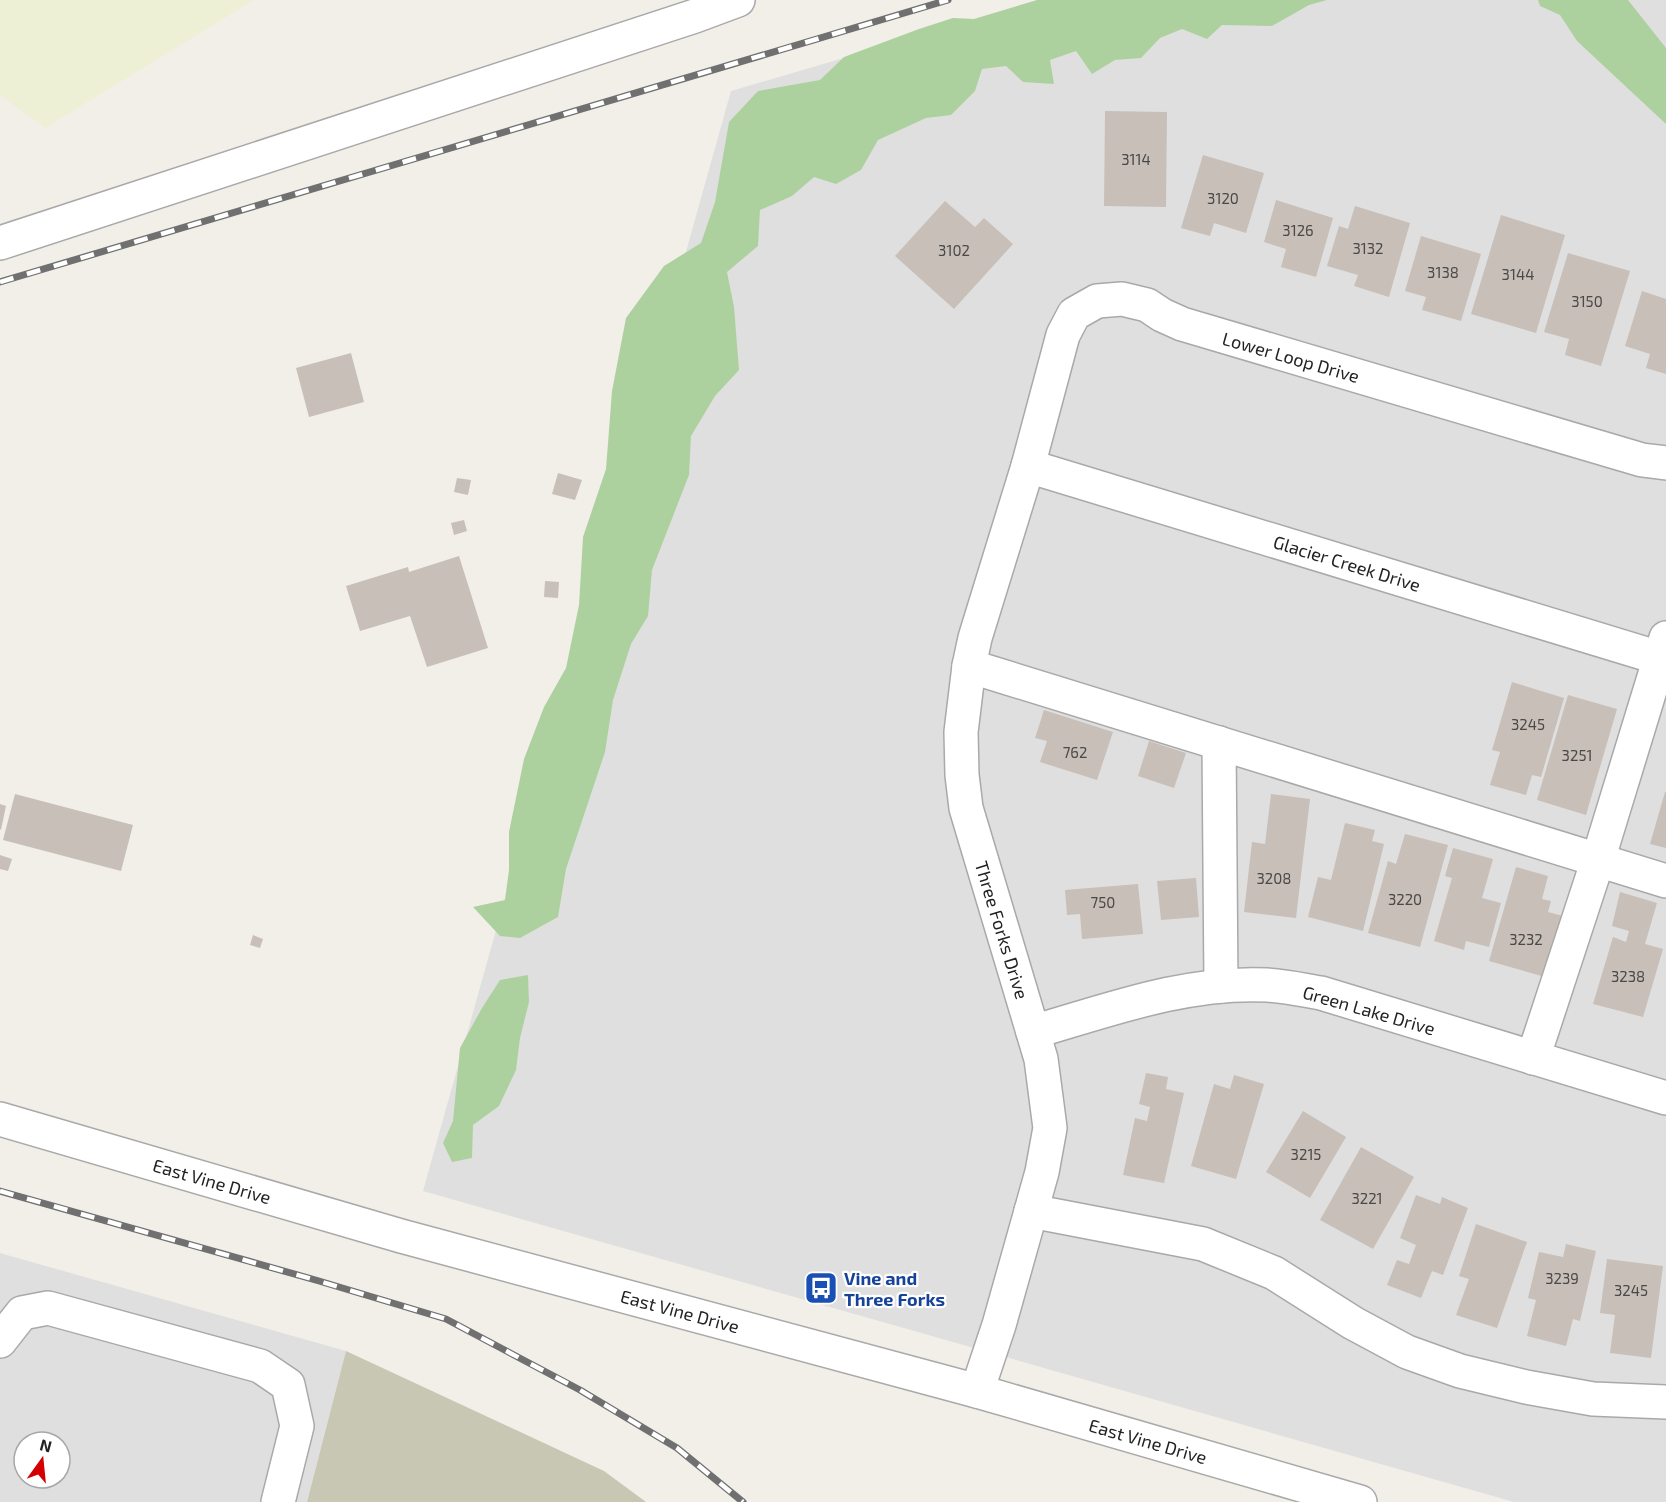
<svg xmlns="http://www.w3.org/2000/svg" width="1666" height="1502" font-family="'Exo 2',sans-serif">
<rect width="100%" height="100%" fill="#f2efe9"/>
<g fill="#e0dfdf" fill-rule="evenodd">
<path d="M1041,0H1666V1502H1514L423,1191L731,91Z"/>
<path d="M0,1253L346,1351L307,1502H0ZM24,1442H60V1478H24Z"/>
</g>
<path fill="#c7c7b4" d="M346,1351L604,1471L646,1502H307Z"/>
<path fill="#eef0d5" d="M0,0H254L45,128L0,95Z"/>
<g fill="#add19e">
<path d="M1037,0H1327L1309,5L1272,26L1222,25L1207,39L1182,29L1160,38L1141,58L1115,60L1092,74L1076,51L1050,60L1054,84L1023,82L1006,66L982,69L975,91L951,115L926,118L878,140L861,170L836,184L814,177L792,196L760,210L758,246L727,272L734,307L739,370L715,396L691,436L689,475L652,570L648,616L631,644L613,700L605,752L566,869L558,917L520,938L500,936L473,907L505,900L509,870V832L524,759L544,707L566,668L579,605L583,537L606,469L612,391L626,318L664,266L701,243L715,202L729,122L758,91L820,80L844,57L919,29L953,18L974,19Z"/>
<path d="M1538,0H1628L1666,48V124L1577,41L1560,15L1540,6Z"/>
<path d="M528,975L529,1002L520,1038L516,1070L499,1106L473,1125L472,1158L452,1162L443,1143L453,1121L460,1048L482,1008L500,980Z"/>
</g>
<g fill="#c7bfb8">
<path d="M1105,111L1167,112L1166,207L1104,206Z"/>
<path d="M1203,155L1264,173L1246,233L1214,223L1210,236L1181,228Z"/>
<path d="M1276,200L1333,218L1316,277L1281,267L1286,249L1264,242Z"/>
<path d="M945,201L975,227L984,218L1013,244L954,309L895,256Z"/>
<path d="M1355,206L1410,223L1389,297L1354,286L1358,275L1327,266L1339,226L1348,229Z"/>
<path d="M1501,215L1565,235L1536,333L1471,314Z"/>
<path d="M1421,236L1481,254L1461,321L1422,310L1426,297L1405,291Z"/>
<path d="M1568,253L1630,271L1601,366L1565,355L1569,339L1544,332Z"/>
<path d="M1642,291L1666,299V374L1646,368L1650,354L1625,346Z"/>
<path d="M351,353L364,402L309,417L296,368Z"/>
<path d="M558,473L582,480L575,500L552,494Z"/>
<path d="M457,478L471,480L468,495L454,492Z"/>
<path d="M464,520L467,531L454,535L451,523Z"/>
<path d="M459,556L488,648L427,667L410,616L360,631L346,586L408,567L409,572Z"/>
<path d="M545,581L559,582L558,598L544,597Z"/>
<path d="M1512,682L1564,698L1541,777L1532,775L1526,795L1490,785L1500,752L1492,750Z"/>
<path d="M1568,695L1617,709L1586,815L1537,800Z"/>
<path d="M1044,710L1113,732L1097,780L1040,762L1047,741L1035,738Z"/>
<path d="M1149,741L1186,753L1174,788L1138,776Z"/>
<path d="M1665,792H1666V848L1650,844Z"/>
<path d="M15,794L133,825L121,871L3,840Z"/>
<path d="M1271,794L1310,799L1296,918L1244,912L1252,842L1265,844Z"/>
<path d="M0,804L6,806L1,830L0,829Z"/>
<path d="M1345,823L1375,830L1372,841L1384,844L1363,931L1308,917L1318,877L1331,880Z"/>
<path d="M1405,834L1448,845L1420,947L1368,933L1388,861L1396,864Z"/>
<path d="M1453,848L1493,859L1482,898L1501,903L1489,947L1466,941L1464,950L1434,941L1452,878L1445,876Z"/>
<path d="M0,855L12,859L8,871L0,869Z"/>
<path d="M1516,867L1548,876L1542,899L1551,901L1548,912L1563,916L1545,977L1489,961Z"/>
<path d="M1196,878L1199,917L1161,920L1157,881Z"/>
<path d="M1138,884L1143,934L1082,939L1080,914L1067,915L1065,890Z"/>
<path d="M1620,892L1657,903L1645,944L1663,949L1643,1017L1593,1004L1613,937L1626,942L1629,931L1612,926Z"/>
<path d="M253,935L263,939L260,948L250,945Z"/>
<path d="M1146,1073L1168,1077L1166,1089L1184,1093L1164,1183L1123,1175L1135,1118L1147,1121L1150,1107L1139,1104Z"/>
<path d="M1234,1075L1264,1084L1236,1179L1191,1166L1214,1084L1230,1089Z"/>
<path d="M1303,1111L1346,1137L1310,1198L1266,1172Z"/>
<path d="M1361,1147L1414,1177L1373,1249L1320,1220Z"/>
<path d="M1416,1195L1440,1204L1442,1197L1468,1208L1443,1275L1432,1271L1421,1298L1387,1285L1397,1260L1409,1264L1416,1245L1400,1238Z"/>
<path d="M1476,1224L1527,1242L1497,1328L1456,1315L1469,1279L1459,1276Z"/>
<path d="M1566,1244L1596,1251L1580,1321L1573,1319L1566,1346L1527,1336L1536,1300L1528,1298L1539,1252L1563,1257Z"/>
<path d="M1607,1259L1663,1266L1651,1358L1610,1353L1615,1315L1600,1313Z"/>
</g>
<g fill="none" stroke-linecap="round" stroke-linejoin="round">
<g stroke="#a9a9a9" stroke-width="36">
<g id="minor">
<path d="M0,243L695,16L738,0"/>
<path d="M1028,466L1666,660"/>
<path d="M969,666L1666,881"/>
<path d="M1219,743L1221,986"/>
<path d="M1033,1032C1109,1010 1186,981 1267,985C1285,986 1303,990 1321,993L1666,1098"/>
<path d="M1533,1058L1598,860L1666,638"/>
<path d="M0,1119L401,1236L977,1391L1360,1502"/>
<path d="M1031,1211L1203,1244L1274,1273L1353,1323L1407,1352L1460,1371L1526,1387L1593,1399L1666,1402"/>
<path d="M0,1341L22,1313L48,1308L260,1366L288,1385L297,1426L278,1502"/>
<path d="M977,1391L999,1325L1026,1229L1042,1172L1050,1128L1041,1059L966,808L962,775L961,732L969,666L975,638L1028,466L1063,335L1074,314L1097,301L1122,299L1147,305L1162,315L1182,324L1642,460L1666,463"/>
</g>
</g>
<use href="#minor" stroke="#fff" stroke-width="33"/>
<g stroke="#707070" stroke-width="7">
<g id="rail">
<path d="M0,282L948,0"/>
<path d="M0,1191L319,1281L446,1319L580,1390L677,1448L743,1502"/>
</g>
</g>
<use href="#rail" stroke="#fff" stroke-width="4.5" stroke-dasharray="14" stroke-linecap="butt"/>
</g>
<defs>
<g id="bus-square" transform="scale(1.725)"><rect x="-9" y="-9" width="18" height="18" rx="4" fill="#1a4fb4" stroke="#fff"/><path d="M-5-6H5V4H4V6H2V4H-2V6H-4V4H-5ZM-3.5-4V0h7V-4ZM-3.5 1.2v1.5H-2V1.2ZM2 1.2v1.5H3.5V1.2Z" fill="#fff"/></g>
</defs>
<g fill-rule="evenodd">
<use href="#bus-square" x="821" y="1288"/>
</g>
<g text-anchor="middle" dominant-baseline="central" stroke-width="4.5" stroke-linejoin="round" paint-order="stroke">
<g font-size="15" fill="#4b4948">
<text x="1136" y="159">3114</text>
<text x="1223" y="198">3120</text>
<text x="1298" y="230">3126</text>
<text x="1368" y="248">3132</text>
<text x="954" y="250">3102</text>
<text x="1443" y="272">3138</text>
<text x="1518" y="274">3144</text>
<text x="1587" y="301">3150</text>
<text x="1528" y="724">3245</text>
<text x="1075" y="752">762</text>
<text x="1577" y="755">3251</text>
<text x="1274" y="878">3208</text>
<text x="1405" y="899">3220</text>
<text x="1103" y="902">750</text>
<text x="1526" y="939">3232</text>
<text x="1628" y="976">3238</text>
<text x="1306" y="1154">3215</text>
<text x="1367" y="1198">3221</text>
<text x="1562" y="1278">3239</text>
<text x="1631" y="1290">3245</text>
</g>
<g font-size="18" fill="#222" stroke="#fff">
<text transform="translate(1291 357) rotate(16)">Lower Loop Drive</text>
<text transform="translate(1347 563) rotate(17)">Glacier Creek Drive</text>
<text transform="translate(1002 930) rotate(73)">Three Forks Drive</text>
<text transform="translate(1369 1010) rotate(16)">Green Lake Drive</text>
<text transform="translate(212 1181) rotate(16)">East Vine Drive</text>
<text transform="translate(680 1311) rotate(15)">East Vine Drive</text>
<text transform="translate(1148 1441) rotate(16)">East Vine Drive</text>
</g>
<g font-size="18" font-weight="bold" fill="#164399" stroke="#fff" text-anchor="start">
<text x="844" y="1278">Vine and<tspan x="844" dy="21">Three Forks</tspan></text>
</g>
</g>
<g transform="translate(42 1460) rotate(15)"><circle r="28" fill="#ffffff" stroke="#a7a7a7" stroke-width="1.5"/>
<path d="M0-4.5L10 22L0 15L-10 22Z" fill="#d40000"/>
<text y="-9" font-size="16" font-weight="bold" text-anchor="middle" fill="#222222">N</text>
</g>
</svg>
